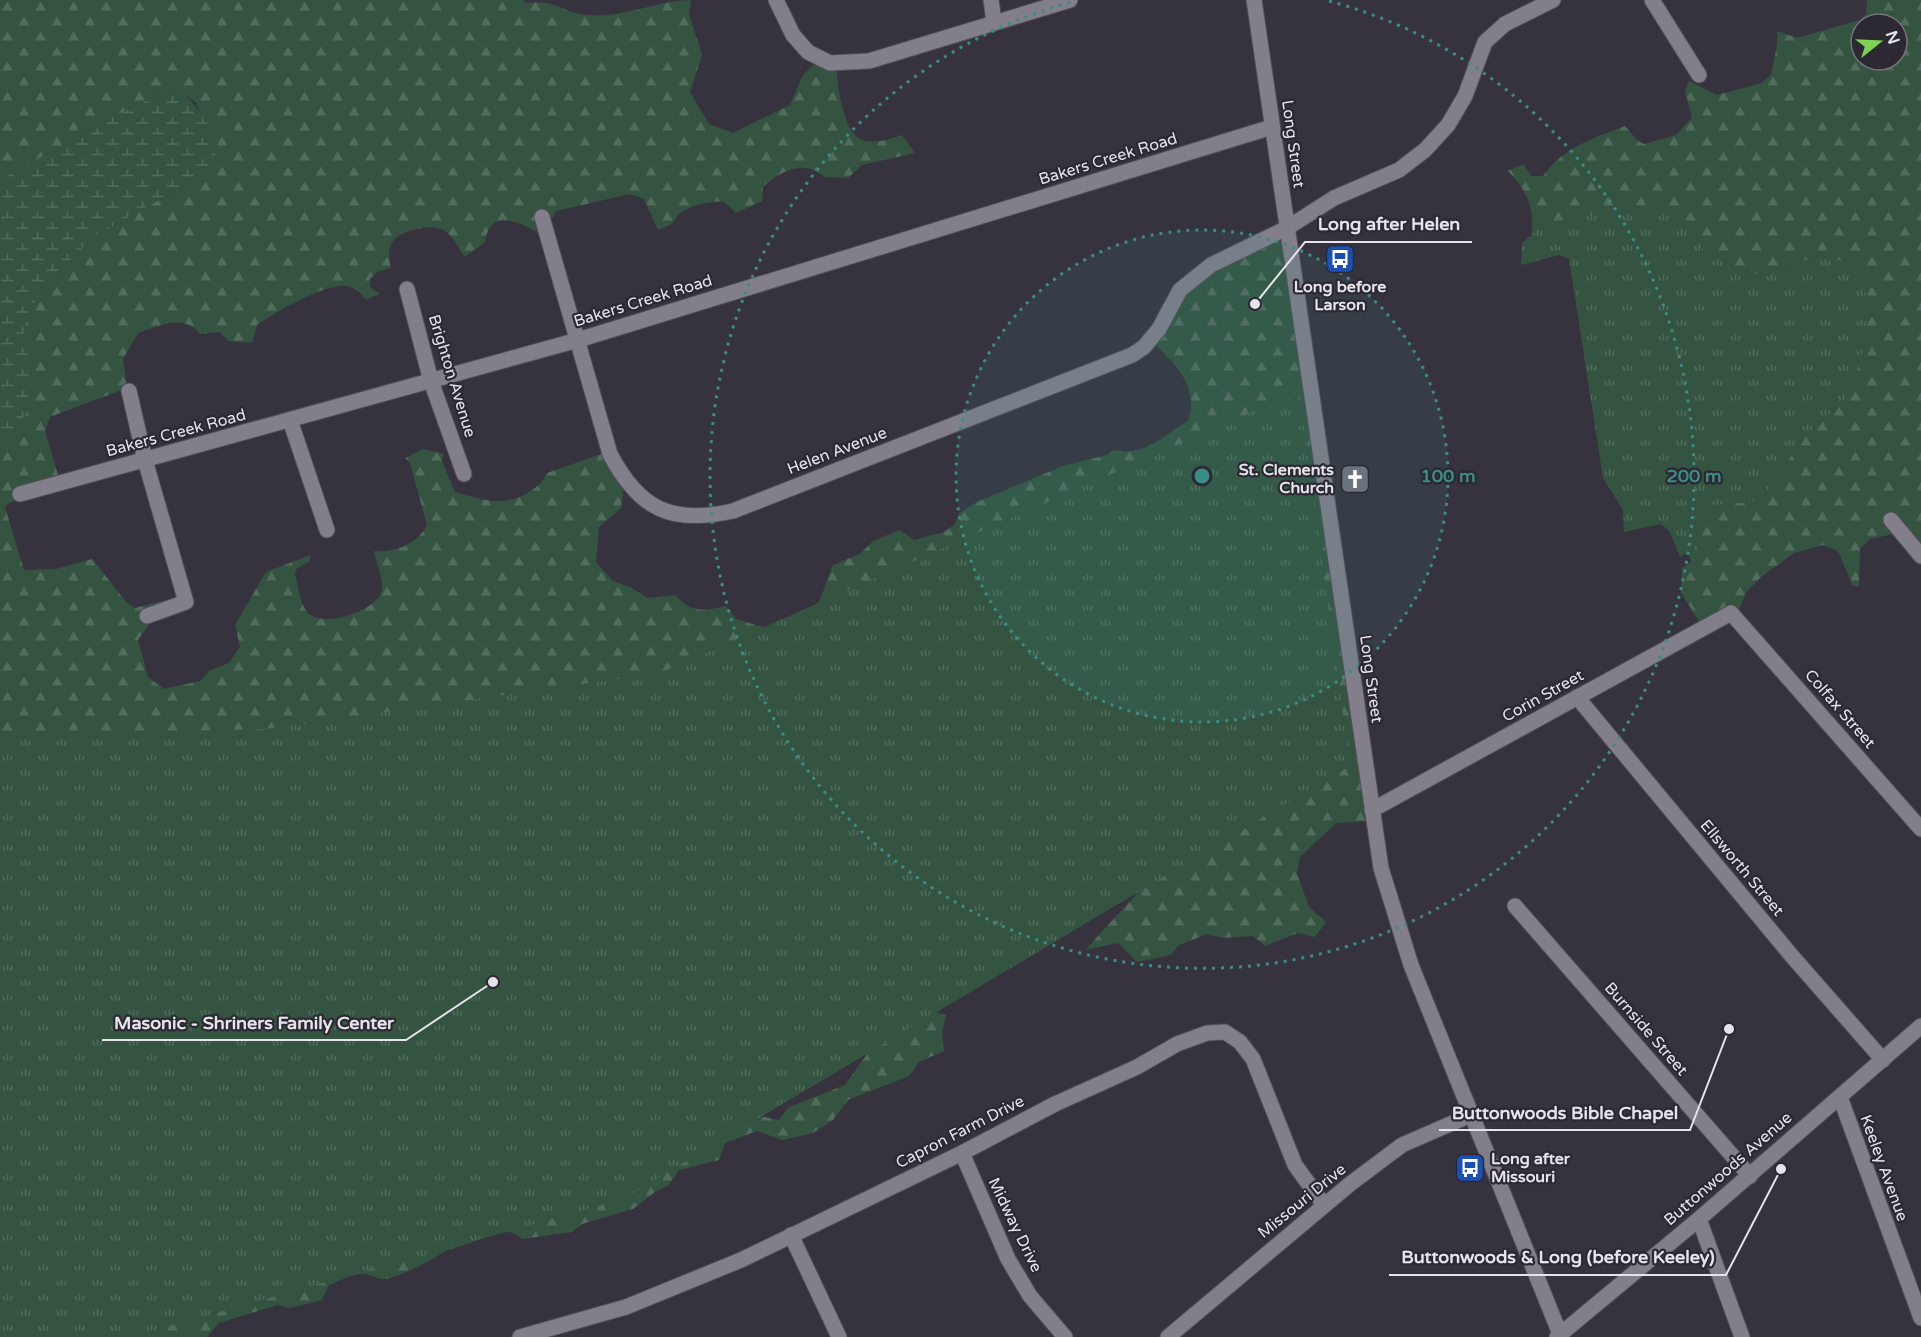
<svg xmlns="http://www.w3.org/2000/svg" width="1921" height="1337" font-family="'Varela Round',sans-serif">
<defs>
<pattern id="forest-firs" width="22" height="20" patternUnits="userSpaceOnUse" patternTransform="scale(1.5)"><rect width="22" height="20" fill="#345441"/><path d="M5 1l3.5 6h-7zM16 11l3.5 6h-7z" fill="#516c5d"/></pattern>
<pattern id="wetland-marsh" width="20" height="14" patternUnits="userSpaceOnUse" patternTransform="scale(1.5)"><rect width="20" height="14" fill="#345441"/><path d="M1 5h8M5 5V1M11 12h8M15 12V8" fill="none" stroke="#516c5d"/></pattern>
<pattern id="park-tufts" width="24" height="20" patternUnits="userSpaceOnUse" patternTransform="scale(1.5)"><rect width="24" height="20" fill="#345441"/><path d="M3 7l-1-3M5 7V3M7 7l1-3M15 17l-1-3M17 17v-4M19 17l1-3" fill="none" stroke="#516c5d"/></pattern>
</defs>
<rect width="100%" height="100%" fill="#36333e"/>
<g fill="url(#forest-firs)" fill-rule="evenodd">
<path d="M0,0H523L526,3C559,0 557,10 581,14C620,21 655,0 691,0L689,14L702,55L690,92L709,124L733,133L790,105L803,75L814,64L837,70C837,86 844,132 860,139C873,145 890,139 902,135L915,153L862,165L848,178L824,177C806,158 778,172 763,187L762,201L736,213L723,201C703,203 681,205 672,224L658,230L644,199L630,194L556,211L543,235C521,224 491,205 485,242L465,257C459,249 452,235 444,230C432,223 403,230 394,240C387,248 389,259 391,268L377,272L370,279V287L380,294L366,300C361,293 356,288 347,286C325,283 276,312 257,325L252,343L228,341L220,332L200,334C183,313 160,326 138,333L123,359L127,388L50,417L45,431L61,485L59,488L9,503L5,507L24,570L56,569L92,559L128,604L135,608L182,596L186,609L151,622L138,640L148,677L164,689L200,681L209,671L229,663L240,647L235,625L266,572L311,555L309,562L297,568L295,574C298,586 300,609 312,616C328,626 381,610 382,588C383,577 376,562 374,551C395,553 417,544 427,525L410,463L405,458L423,449L444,454L442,461L455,492C468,495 483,501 497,501C517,502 539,490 547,473L601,454L605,456L624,488L621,508L599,527L596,562L613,581L630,587L648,598L675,595C693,614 703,611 726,606L736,619L779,632L819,602L833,565L860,554L873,541L900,530L914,540L944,532L954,525L960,513L977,502L1063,466L1107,455L1113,450C1146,457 1162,436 1188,421C1200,384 1173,362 1149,339C1154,327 1158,312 1165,300C1188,266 1248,247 1285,230L1289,231L1376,808L1373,821L1336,823L1300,857L1297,873L1309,907L1326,922L1315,937L1298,933L1265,946L1253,936L1223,938L1207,934L1179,945L1171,955L1137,962L1118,943L1085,950L1147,883L1143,876L1087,872L1054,884L1040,897L999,910L975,931L938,939L925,962L909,978L875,995L855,993L817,979L799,992L781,1025L762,1031L691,1003L677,1010L663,1039C641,1048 592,1066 580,1034C574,1018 582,994 585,979C559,942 546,990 524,998C496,1007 464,989 437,1002L433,1014L436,1038L424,1060L401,1064L364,1054L355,1059L349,1073L355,1087L369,1093L402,1087L429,1094L438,1107L428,1125C414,1126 403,1122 390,1120C357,1115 329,1134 303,1152L271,1149L257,1153L222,1177L172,1190L131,1183L117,1191L106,1217L100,1247L112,1269L132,1276L157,1281L196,1270L239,1279L259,1268L281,1234L292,1231L354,1236L393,1227L440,1226L472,1206L490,1201L531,1204L569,1186L655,1163L685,1137L714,1122L744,1113L779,1120L789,1107L845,1085L897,1012L917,1008L946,1015L942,1033L944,1051L919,1062L909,1076L848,1100L833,1120L813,1133L782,1140L757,1131L725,1143L719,1160L679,1170L668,1186L655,1192L633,1209L582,1224L572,1232L523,1239L511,1232L499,1233L443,1252C436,1259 393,1280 383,1279C375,1279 370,1273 361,1274C350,1275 339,1281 329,1285L322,1300L291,1308L277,1305L219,1323L207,1337H0V1013L70,998C76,952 67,932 55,889C65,861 35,829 20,807L0,803V444L10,440L27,411L33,383L24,328L39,293L93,237L207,173L215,157L210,133L196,103L176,87L114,116L10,175L0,177Z"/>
<path d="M1867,0H1921V547L1902,532L1870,539L1860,549L1859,586H1853L1838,551L1823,545L1794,553L1761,577L1746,592L1738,613L1702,626L1681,593L1682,568L1691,562L1689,552L1698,550L1695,517L1715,505L1752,502L1762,499L1804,437L1843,402L1820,255L1767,274H1752L1704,252L1696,230L1637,205L1531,235C1536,209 1526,189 1508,171L1524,164L1531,176H1543C1564,147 1592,139 1625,126L1637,140L1644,144L1676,135L1692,118L1685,91L1689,81L1717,95L1762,83L1772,73C1773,58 1779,46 1777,31L1797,38L1860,20L1866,14ZM1861,24H1897V60H1861Z"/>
</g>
<path fill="url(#wetland-marsh)" d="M176,87C195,102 217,128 215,156C215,161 210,168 207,173L93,237L39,293L24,328L33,383L27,411L10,440L0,444V177L10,175L114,116Z"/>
<g fill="url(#park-tufts)">
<path d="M1637,205L1677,209L1696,230L1704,252L1752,274H1767L1820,255L1840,260L1861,277L1867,300V330L1855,379L1843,402L1804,437L1762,499L1752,502L1715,505L1695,517L1698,550L1689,552L1680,557L1670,532L1661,524L1624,532L1623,510L1603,478L1569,259L1559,255L1521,265L1522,243L1546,223Z"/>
<path d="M1299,391L1350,766L623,1199L130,1337H0V736L266,729L660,673Z"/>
</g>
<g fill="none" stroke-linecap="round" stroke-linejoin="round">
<g stroke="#524f58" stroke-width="17">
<g id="minor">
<path d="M776,0L793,35L808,52L830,63L869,61L1070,0"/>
<path d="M991,0L994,22"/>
<path d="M1652,0L1699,75"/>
<path d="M542,217L610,454C639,509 671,525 733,511L1132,355L1144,347L1159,329L1180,290L1211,265L1287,228L1334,198L1399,170L1425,150L1448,125L1465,96L1485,42L1505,24L1553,0"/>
<path d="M407,289L431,381L464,474"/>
<path d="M129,391L145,460L186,602L147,616"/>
<path d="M290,420L327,530"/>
<path d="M20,494L578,340L1272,127"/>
<path d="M1891,520L1921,556"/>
<path d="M1577,697L1791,955L1883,1060"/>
<path d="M1372,810L1731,613L1921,829"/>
<path d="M1515,906L1750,1176"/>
<path d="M1840,1097L1921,1318"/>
<path d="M962,1153L1008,1259L1030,1296L1065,1337"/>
<path d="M1699,1219L1742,1337"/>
<path d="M791,1235L839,1337"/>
<path d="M520,1337L626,1307L741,1260L962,1153L1055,1104L1137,1067L1177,1044L1207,1033L1225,1032L1240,1042L1253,1059L1295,1165L1324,1205"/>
<path d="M1168,1337L1350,1184L1402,1145L1473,1114"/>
</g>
</g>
<g stroke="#524f58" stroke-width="17">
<g id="tertiary">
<path d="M1254,0L1381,868L1411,965L1560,1334"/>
<path d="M1557,1337L1699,1219L1921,1026"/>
</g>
</g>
<use href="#minor" stroke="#827e8a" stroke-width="15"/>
<use href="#tertiary" stroke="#827e8a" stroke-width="15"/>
</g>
<circle cx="1202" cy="476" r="246" fill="#3a8c87" fill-opacity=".12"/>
<g fill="none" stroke="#3a8c87" stroke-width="3" stroke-dasharray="3 6">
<circle cx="1202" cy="476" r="246"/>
<path d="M1329 1A492 492 0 1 1 1075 1"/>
</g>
<defs>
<g id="bus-square" transform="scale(1.5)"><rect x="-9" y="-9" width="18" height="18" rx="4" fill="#1a4fb4" stroke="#2c2933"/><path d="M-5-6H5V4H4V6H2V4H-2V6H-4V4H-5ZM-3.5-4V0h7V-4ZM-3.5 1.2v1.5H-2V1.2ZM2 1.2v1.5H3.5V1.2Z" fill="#fff"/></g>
<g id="church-square" transform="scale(1.5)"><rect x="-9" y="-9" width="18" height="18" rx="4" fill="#6b7280" stroke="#2c2933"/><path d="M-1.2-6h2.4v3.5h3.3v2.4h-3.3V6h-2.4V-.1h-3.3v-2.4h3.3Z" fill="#fff"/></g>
</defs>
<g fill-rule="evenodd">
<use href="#bus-square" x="1340" y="259"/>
<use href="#church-square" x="1355" y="479"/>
<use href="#bus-square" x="1470" y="1168"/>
</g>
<g text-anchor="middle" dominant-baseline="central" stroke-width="4.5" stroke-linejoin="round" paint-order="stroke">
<g font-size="16" fill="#e6e4eb" stroke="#2c2933">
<text transform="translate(1293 144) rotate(82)">Long Street</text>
<text transform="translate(1108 159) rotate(-17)">Bakers Creek Road</text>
<text transform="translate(643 301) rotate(-17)">Bakers Creek Road</text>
<text transform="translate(452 376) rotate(73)">Brighton Avenue</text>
<text transform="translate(176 433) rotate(-15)">Bakers Creek Road</text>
<text transform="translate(837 451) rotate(-21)">Helen Avenue</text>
<text transform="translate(1371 679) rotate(82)">Long Street</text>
<text transform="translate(1543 696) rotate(-29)">Corin Street</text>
<text transform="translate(1840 709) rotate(49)">Colfax Street</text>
<text transform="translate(1742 868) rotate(50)">Ellsworth Street</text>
<text transform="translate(1646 1029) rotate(49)">Burnside Street</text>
<text transform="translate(960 1132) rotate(-27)">Capron Farm Drive</text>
<text transform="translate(1884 1168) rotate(70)">Keeley Avenue</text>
<text transform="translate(1728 1169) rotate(-41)">Buttonwoods Avenue</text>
<text transform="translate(1302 1201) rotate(-39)">Missouri Drive</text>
<text transform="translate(1015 1225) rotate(64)">Midway Drive</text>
</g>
<g font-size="16" font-weight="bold" fill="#e6e4eb" stroke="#2c2933">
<text x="1340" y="287">Long before<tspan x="1340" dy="18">Larson</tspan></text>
<text x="1334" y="470" text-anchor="end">St. Clements<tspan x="1334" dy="18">Church</tspan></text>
<text x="1491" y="1159" text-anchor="start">Long after<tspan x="1491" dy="18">Missouri</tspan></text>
</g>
</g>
<circle cx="1202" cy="476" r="9" fill="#3a8c87" stroke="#2c2933" stroke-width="3"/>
<g font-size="18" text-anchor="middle" font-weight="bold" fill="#3a8c87" stroke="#2c2933" stroke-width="4.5" stroke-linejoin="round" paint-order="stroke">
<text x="1448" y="482">100 m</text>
<text x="1694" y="482">200 m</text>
</g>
<path fill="none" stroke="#e6e4eb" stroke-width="2" d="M1255 304L1305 242H1472M493 982L406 1040H102M1729 1029L1690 1130H1439M1781 1169L1726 1275H1389"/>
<g fill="#e6e4eb" stroke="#2c2933" stroke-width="2">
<circle cx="1255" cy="304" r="6"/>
<circle cx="493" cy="982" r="6"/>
<circle cx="1729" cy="1029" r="6"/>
<circle cx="1781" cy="1169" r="6"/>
</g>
<g font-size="18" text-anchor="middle" font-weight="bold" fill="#e6e4eb" stroke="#2c2933" stroke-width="4.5" stroke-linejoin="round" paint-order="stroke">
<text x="1389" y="230">Long after Helen</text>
<text x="254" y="1029">Masonic - Shriners Family Center</text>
<text x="1565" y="1119">Buttonwoods Bible Chapel</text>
<text x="1558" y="1263">Buttonwoods &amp; Long (before Keeley)</text>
</g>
<g transform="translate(1879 42) rotate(72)"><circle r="28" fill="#2c2933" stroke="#76747d" stroke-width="1.5"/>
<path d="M0-4.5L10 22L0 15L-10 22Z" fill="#7ed153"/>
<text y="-9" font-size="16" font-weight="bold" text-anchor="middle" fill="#e6e4eb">N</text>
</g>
</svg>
